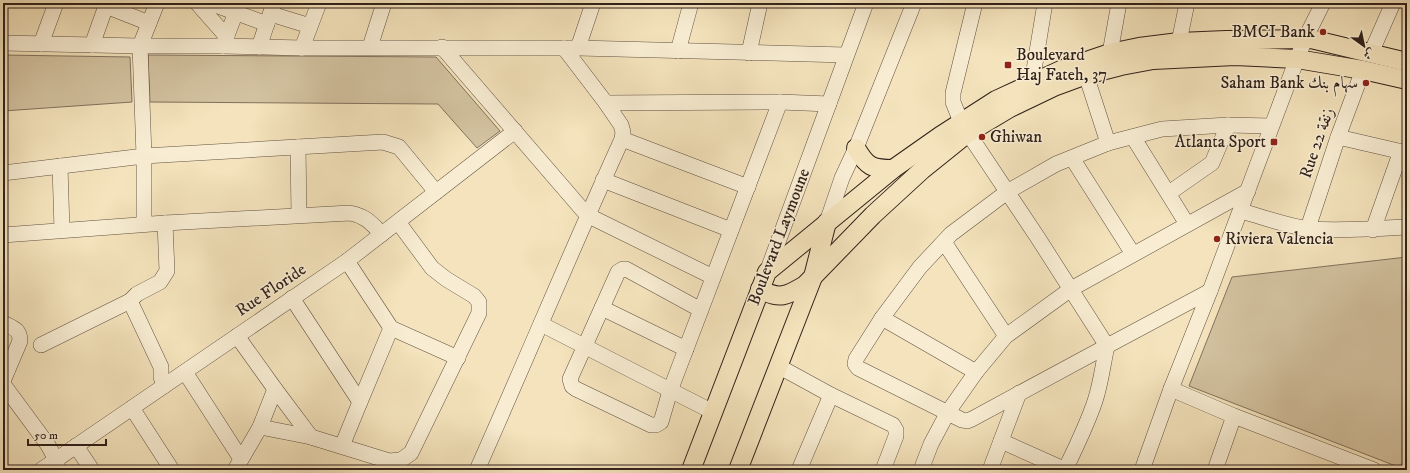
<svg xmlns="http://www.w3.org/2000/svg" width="1410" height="473" font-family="'IM FELL DW Pica',Amiri,serif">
<rect width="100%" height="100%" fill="#f4e3bc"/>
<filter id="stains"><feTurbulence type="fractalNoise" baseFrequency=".005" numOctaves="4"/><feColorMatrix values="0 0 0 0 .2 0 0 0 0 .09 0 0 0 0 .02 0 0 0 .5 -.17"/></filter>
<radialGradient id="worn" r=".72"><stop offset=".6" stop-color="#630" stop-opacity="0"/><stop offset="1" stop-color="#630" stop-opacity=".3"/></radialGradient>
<g fill="#d3c2a0" stroke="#82725d">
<path d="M3,55L130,57L132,102L3,111Z"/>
<path d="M148,55L436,57L500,131L477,148L438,104L150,102Z"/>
<path d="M1407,257V443L1401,468L1189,386L1232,277Z"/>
</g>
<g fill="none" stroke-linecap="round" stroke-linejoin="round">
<g stroke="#625242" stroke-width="16">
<g id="minor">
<path d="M197,3L227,37"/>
<path d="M210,3L267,24"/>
<path d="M106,6L149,23"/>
<path d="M271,14L310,26"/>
<path d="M1179,42L1187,3"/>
<path d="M3,43L140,46H223L302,48H578L846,55"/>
<path d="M41,44L56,3"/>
<path d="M92,45L107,3"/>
<path d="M223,46L239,4"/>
<path d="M259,47L274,3"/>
<path d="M370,47L384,3"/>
<path d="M442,47L587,215L713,277"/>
<path d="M302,48L319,3"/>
<path d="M578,48L593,3"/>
<path d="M678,51L691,3"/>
<path d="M749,53L760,3"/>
<path d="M1110,53L1119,3"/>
<path d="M1371,53L1393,3"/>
<path d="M1086,75L1108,143"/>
<path d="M1032,82L1045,3"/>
<path d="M606,103L780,102L829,104"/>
<path d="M961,122L953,102V93L975,3"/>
<path d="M968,133L1038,238L1107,346C1103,364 1101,383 1095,401C1087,425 1076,447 1065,470"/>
<path d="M1133,137L1187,224"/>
<path d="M1338,137L1407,153"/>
<path d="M622,139L748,187"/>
<path d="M298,147L299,215"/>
<path d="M1072,158L1133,254"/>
<path d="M60,166L62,230"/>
<path d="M3,173L144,156L383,142L399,147L436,192"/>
<path d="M603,180L731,230"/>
<path d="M1169,193L1212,163L1228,125"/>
<path d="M1241,211C1263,217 1286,226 1309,229C1342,231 1374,229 1407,227"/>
<path d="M827,222L842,178L856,148L914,3"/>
<path d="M144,224V156L140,46L157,3"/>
<path d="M1308,228L1338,137L1363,70"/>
<path d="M1373,230L1401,151"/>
<path d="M3,235L165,223L350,213C366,216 371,223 382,234"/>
<path d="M944,242L1006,336"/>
<path d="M347,261L391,328L458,358"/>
<path d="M767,272L866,3"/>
<path d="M1210,291L1107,346L972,419L967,421L962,420L858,368L855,364L856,359L882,318L920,267L951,234L1007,192L1056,164L1108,143L1162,129L1228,125L1271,126"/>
<path d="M292,298L360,402"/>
<path d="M130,301L161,367V377L164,386"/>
<path d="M602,308L686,349"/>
<path d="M701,310L626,269H623L618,272L570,379L572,386L576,389L651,425H656L661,422L670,391L780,102"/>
<path d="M882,318L976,372"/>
<path d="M3,323C13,328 20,329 20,341L3,381"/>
<path d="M541,324L713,412"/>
<path d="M237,336L275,389L311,437"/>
<path d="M41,345L130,301L137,294L160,282L167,271L165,223"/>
<path d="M778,366L831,395L893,425L896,430V436L883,470"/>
<path d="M185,372L241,459"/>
<path d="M3,384L48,445L56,460L58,469"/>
<path d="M1171,389L1234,416L1374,470"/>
<path d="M132,408L172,470"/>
<path d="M260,427L311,437L389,461L401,460L411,453L479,313V302L474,296L446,279L432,268L398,222"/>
<path d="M1001,441L1066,470"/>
<path d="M76,446L92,470"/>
<path d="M342,446L360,402L391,328"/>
<path d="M41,470L347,261L515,131"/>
<path d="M235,470L260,427L275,389"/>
<path d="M477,470C526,360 572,249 622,139L623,132L621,125L606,103L564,48"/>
<path d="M799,470L831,395"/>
<path d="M921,470L931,444L948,412L976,372L1006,336L1071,289L1248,191"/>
<path d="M990,470L1019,393"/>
<path d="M1142,470L1171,389L1210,291L1297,59L1305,39L1323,3"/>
<path d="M1215,470L1234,416"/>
</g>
</g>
<g stroke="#31211a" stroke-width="20">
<g id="major">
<path d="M856,148C867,167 872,169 893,169"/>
<path d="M760,289C779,300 787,296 805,285L873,215L922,170L968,133L1010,108L1056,86L1086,75L1121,66L1153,60L1235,56L1297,59L1363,70L1407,80"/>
<path d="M691,470L767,272L893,169L940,136L996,100L1063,69L1110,53L1139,47L1179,42L1226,40L1311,39L1407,62"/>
<path d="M738,470L813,277L827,222"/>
</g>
</g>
<use href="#minor" stroke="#f8edd3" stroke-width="15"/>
<use href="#major" stroke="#f4e3bc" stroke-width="18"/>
</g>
<g fill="#8f2418" stroke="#f8edd3" stroke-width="1.5">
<circle cx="1323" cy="32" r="4"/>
<rect x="1004" y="61" width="8" height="8" rx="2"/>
<circle cx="1366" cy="83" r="4"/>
<circle cx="982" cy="137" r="4"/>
<rect x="1270" y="138" width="8" height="8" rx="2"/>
<circle cx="1217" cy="239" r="4"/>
</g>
<g text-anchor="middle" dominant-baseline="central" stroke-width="3" stroke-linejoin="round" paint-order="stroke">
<g font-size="17" fill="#31211a" stroke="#f8edd3" text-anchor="end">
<text x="1315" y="32">BMCI Bank</text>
<text x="1016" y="55" text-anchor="start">Boulevard<tspan x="1016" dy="20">Haj Fateh, 37</tspan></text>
<text x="1358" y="83">Saham Bank سهام بنك</text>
<text x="990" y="137" text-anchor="start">Ghiwan</text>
<text x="1266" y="142">Atlanta Sport</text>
<text x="1225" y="239" text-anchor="start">Riviera Valencia</text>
</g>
<g font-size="17" fill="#31211a" stroke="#f8edd3">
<text transform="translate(1317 143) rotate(-71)">Rue 22 زنقة</text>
<text transform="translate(779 237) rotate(-69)">Boulevard Laymoune</text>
<text transform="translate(271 290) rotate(-34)">Rue Floride</text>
</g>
</g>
<rect width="1410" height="473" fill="none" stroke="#f4e3bc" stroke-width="16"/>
<rect x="4" y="4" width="1402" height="465" fill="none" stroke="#31211a" stroke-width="2"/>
<rect x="8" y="8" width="1394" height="457" fill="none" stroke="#31211a"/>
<g transform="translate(1364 46) rotate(147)" stroke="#f8edd3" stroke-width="3" paint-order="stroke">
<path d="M0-3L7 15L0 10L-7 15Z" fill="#31211a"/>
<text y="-6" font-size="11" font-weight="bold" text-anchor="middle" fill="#31211a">ش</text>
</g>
<path d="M28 439v6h78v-6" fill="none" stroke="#31211a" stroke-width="2"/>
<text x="34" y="439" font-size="12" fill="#31211a" stroke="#f8edd3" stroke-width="3" paint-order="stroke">50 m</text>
<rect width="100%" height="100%" filter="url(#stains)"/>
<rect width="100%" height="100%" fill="url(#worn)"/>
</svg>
